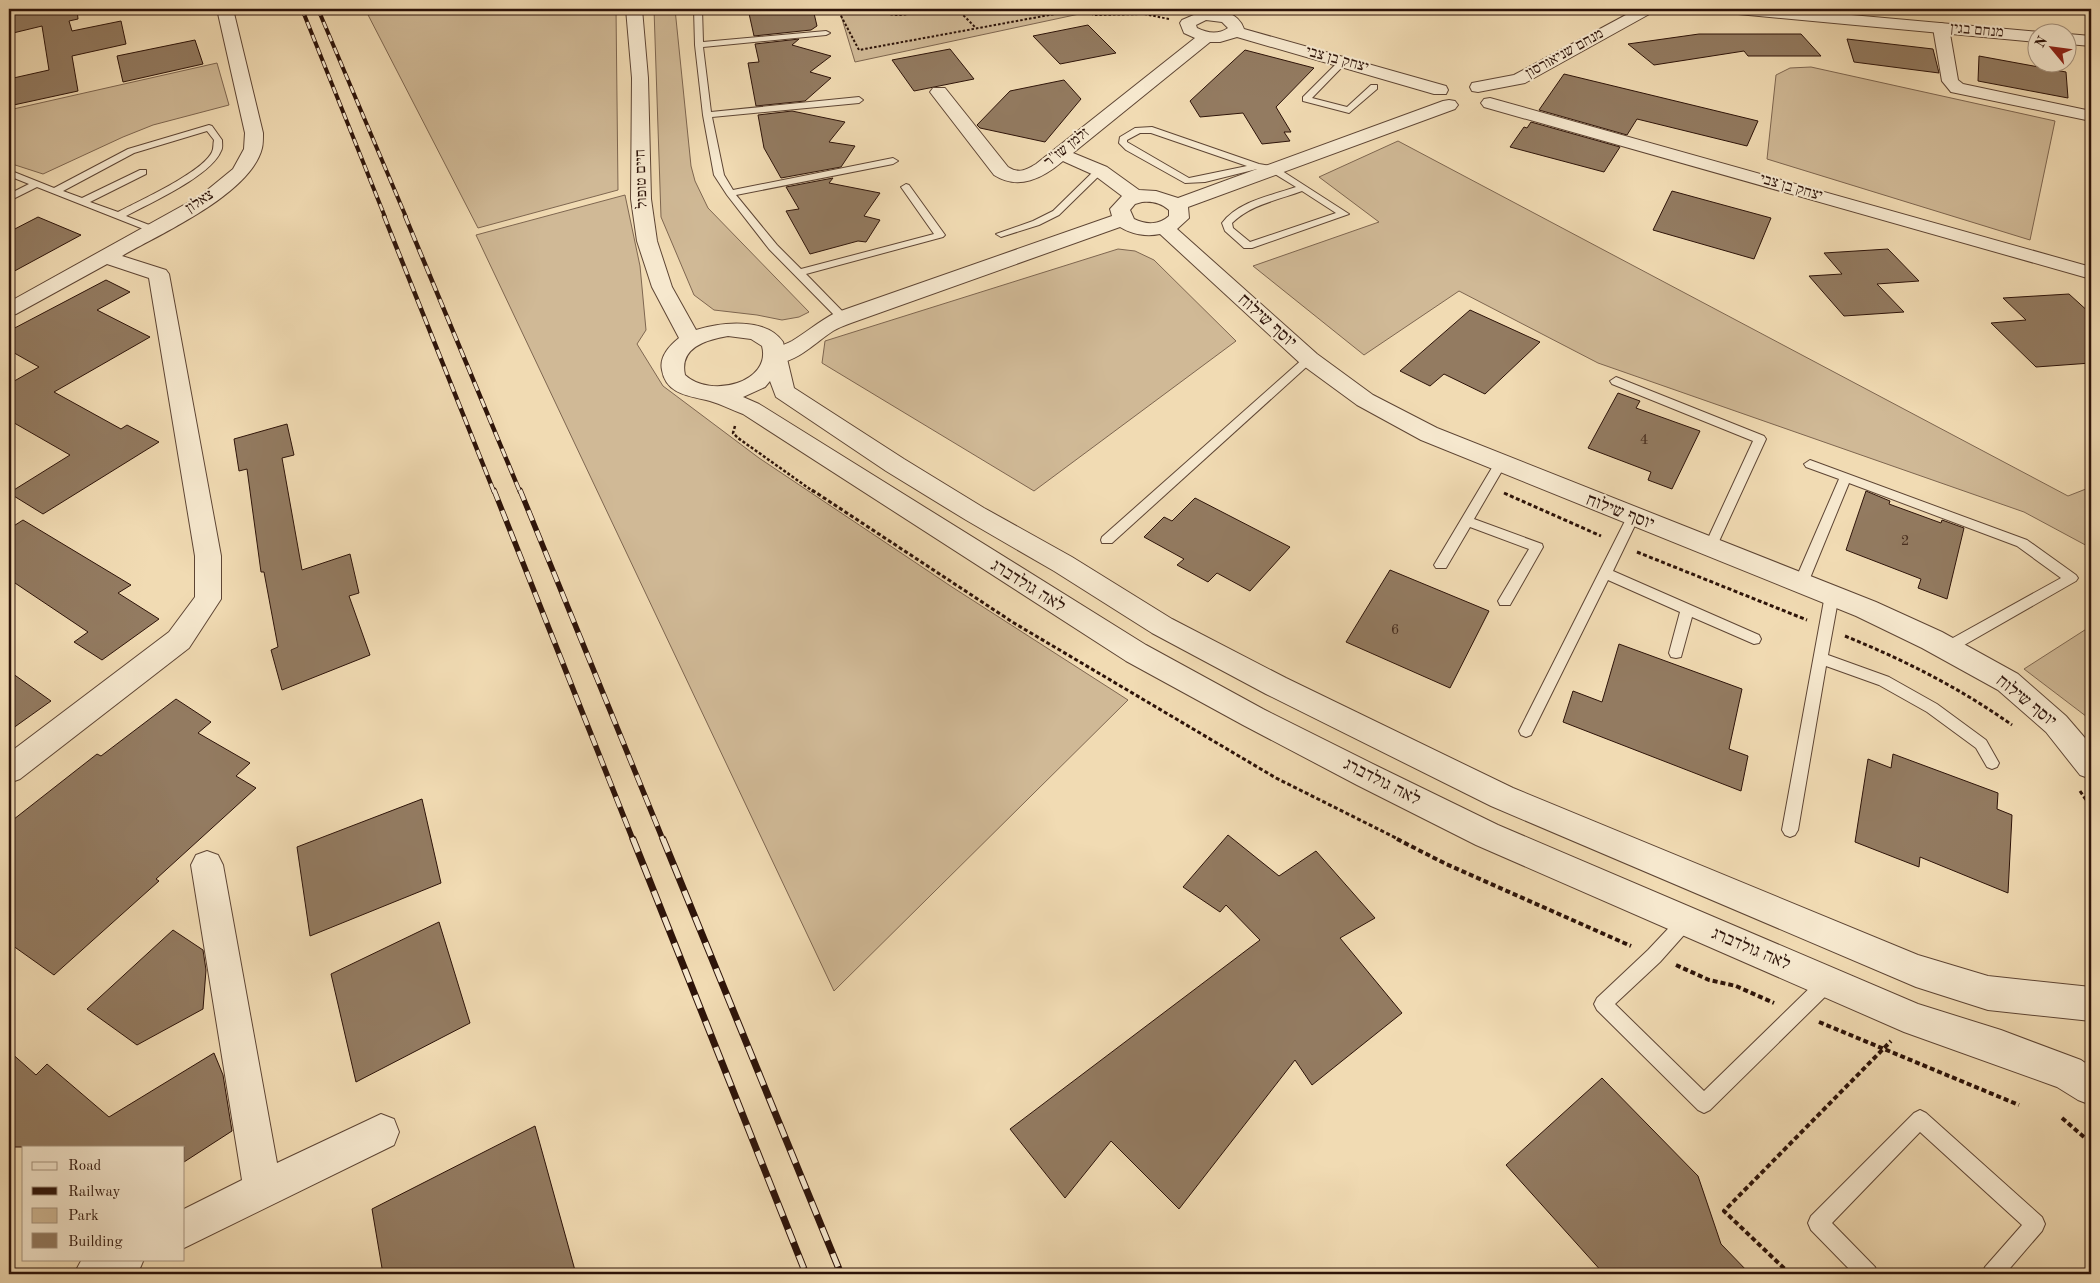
<svg xmlns="http://www.w3.org/2000/svg" width="2100" height="1283" font-family="'Old Standard TT','Frank Ruhl Libre',serif">
<rect width="100%" height="100%" fill="#f1dbb3"/>
<filter id="stains"><feTurbulence type="fractalNoise" baseFrequency=".004" numOctaves="4"/><feColorMatrix values="0 0 0 0 .2 0 0 0 0 .09 0 0 0 0 .02 0 0 0 .5 -.17"/></filter>
<radialGradient id="worn" r=".72"><stop offset=".6" stop-color="#630" stop-opacity="0"/><stop offset="1" stop-color="#630" stop-opacity=".3"/></radialGradient>
<g fill="#d0b996" stroke="#7e6650">
<path d="M365,9H616L618,190L478,228Z"/>
<path d="M654,9H675L691,166L695,181L708,208L809,312L799,317L782,320L757,315L714,310L694,295L661,217Z"/>
<path d="M839,9H1097L1098,10L855,62Z"/>
<path d="M217,63L229,105L153,125L123,137L43,174L9,163V110Z"/>
<path d="M1811,67L2055,121L2030,240L1767,159L1776,75L1790,68Z"/>
<path d="M1398,141L2068,496L2091,487V548L2024,512L1598,363L1459,291L1364,355L1253,266L1379,222L1319,177Z"/>
<path d="M625,195L640,266L646,330L637,344L663,386L759,458L952,587L1128,700L834,991L476,235Z"/>
<path d="M1118,249L1135,251L1154,260L1236,341L1034,491L822,363L825,341Z"/>
<path d="M2091,626V720L2024,669Z"/>
</g>
<g fill="#937b61" stroke="#2d1309">
<path d="M21,9H77L78,19L69,21L72,31L121,21L126,44L72,56L78,91L9,106V79L49,70L42,26L9,34V11Z"/>
<path d="M748,9H813L817,26L811,30L754,36Z"/>
<path d="M1088,25L1116,53L1060,64L1033,36Z"/>
<path d="M1699,34H1801L1821,56H1748L1744,51L1654,65L1628,44Z"/>
<path d="M799,39L792,45L831,56L810,72L831,78L805,101L756,106L748,63L759,62L755,44Z"/>
<path d="M1847,39L1933,49L1939,73L1854,62Z"/>
<path d="M195,40L203,64L123,82L117,56Z"/>
<path d="M950,49L974,79L914,91L892,60Z"/>
<path d="M1245,50L1314,68L1276,107L1291,132H1284L1290,141L1262,144L1243,113L1200,117L1190,101Z"/>
<path d="M1979,56L2066,72L2068,98L1978,81Z"/>
<path d="M1564,74L1758,121L1747,146L1637,119L1627,135L1539,110Z"/>
<path d="M1064,80L1081,99L1045,142L980,128L977,125L1010,91Z"/>
<path d="M792,111L845,122L829,142L855,146L841,167L781,178L764,148L758,115Z"/>
<path d="M1531,122L1620,147L1604,172L1510,147L1524,127L1527,128Z"/>
<path d="M833,178L829,183L880,193L864,216L880,220L866,242L858,241L810,254L786,211L799,209L786,187Z"/>
<path d="M1672,191L1771,218L1754,259L1653,230Z"/>
<path d="M38,217L81,235L9,274V232Z"/>
<path d="M1888,249L1919,281L1877,284L1904,312L1844,316L1809,276L1842,274L1824,253Z"/>
<path d="M106,280L130,292L97,310L150,337L54,392L121,429L127,425L159,442L43,514L9,493L70,455L9,420V384L39,367L9,350V331Z"/>
<path d="M2069,294L2091,314V363L2036,367L1991,323L2026,320L2003,298Z"/>
<path d="M1470,310L1540,342L1485,394L1444,374L1430,386L1400,371Z"/>
<path d="M1618,393L1640,401L1636,408L1700,431L1672,489L1648,480L1651,472L1588,448Z"/>
<path d="M287,424L294,455L282,458L302,570L350,554L359,593L349,596L370,655L282,690L271,650L278,647L264,572H261L247,469L239,471L234,439Z"/>
<path d="M1866,491L1890,501L1889,504L1941,523L1942,520L1964,528L1947,599L1918,588L1921,579L1846,550Z"/>
<path d="M1195,498L1290,547L1250,591L1217,573L1208,582L1177,565L1184,559L1144,537L1164,517L1172,521Z"/>
<path d="M23,520L131,585L118,593L159,619L102,660L74,642L88,632L9,579V529Z"/>
<path d="M1390,570L1489,611L1450,688L1346,642Z"/>
<path d="M1619,644L1742,689L1729,749L1748,756L1741,791L1563,722L1573,691L1602,702Z"/>
<path d="M9,671L51,701L9,731Z"/>
<path d="M176,699L211,722L198,733L250,763L236,776L256,788L156,879L159,881L54,975L9,943V823L97,754L101,756Z"/>
<path d="M1893,754L1998,793L1997,809L2012,815L2008,893L1920,857L1919,867L1855,842L1868,759L1891,768Z"/>
<path d="M422,799L441,883L310,936L297,847Z"/>
<path d="M1228,835L1279,876L1316,851L1375,918L1340,938L1402,1013L1312,1085L1295,1060L1179,1209L1111,1141L1065,1198L1010,1129L1260,940L1226,905L1220,912L1183,887Z"/>
<path d="M439,922L470,1023L356,1082L331,974Z"/>
<path d="M173,930L203,950L206,970L203,1009L137,1045L87,1009Z"/>
<path d="M9,1051L36,1075L47,1064L109,1117L214,1053L223,1075L232,1131L184,1162V1147H9Z"/>
<path d="M1602,1078L1698,1176L1721,1244L1750,1274H1604L1506,1165Z"/>
<path d="M535,1126L576,1274H383L372,1209Z"/>
</g>
<g fill="none" stroke-linecap="round" stroke-linejoin="round">
<g stroke="#5e4534" stroke-width="2">
<g id="service">
<path d="M694,9H702L703,42L826,31L830,33L826,35L703,47L711,112L859,97L863,100L859,103L712,117L724,175L733,190L893,158L898,161L893,164L736,195L777,245L801,269L934,234L901,187L906,184L909,185L945,235L943,237L806,274L847,316L848,318L847,320H839L769,249L727,195L714,175L703,115L695,45Z"/>
<path d="M1340,60L1347,62L1312,98L1347,107L1371,85H1377V89L1349,113L1303,101V97Z"/>
<path d="M209,125L212,126L222,140C222,144 223,148 221,151C211,176 150,203 126,216L157,228V232H151L37,187L9,201V194L29,184L9,176V170L54,188L128,149ZM207,131L214,140C213,144 214,148 212,152C203,172 139,201 118,212L90,202L146,174V170H140L82,198L63,191L134,153Z"/>
<path d="M1152,127L1259,164L1276,167L1349,214L1252,248H1244L1225,231L1222,223C1239,201 1270,196 1296,187L1270,171L1257,169L1205,182L1185,183L1126,150L1119,143L1120,137L1135,128ZM1140,133H1151L1247,166L1189,178L1127,142V140ZM1302,191L1336,213L1250,242L1233,228L1232,223C1250,205 1278,200 1302,191Z"/>
<path d="M1100,167L1103,168V172L1059,215L1039,225L1004,236L1001,237L996,234L1033,221L1053,211L1097,168Z"/>
<path d="M1309,356L1315,359L1313,361L1112,543H1102L1101,540L1102,537L1305,357Z"/>
<path d="M1616,377L1764,436L1766,439L1715,550H1705L1704,547L1753,441L1612,384L1610,381Z"/>
<path d="M1500,460L1506,464L1474,519L1542,544L1543,547L1510,605H1500L1498,601L1529,549L1470,527L1446,568H1436L1434,565L1496,461Z"/>
<path d="M1810,460L2027,540L2076,575L2078,578L2076,581L1952,652L1947,653L1942,652L1940,648L1942,644L2061,578L2017,546L1849,483L1808,583L1806,586H1796L1794,583L1839,479L1806,467L1804,464Z"/>
<path d="M1633,513L1637,514L1639,517L1613,571L1759,635L1761,639L1759,643L1754,644L1692,617L1681,657L1676,658L1671,657L1669,653L1680,612L1608,580L1531,735L1526,737L1521,735L1519,731L1521,727L1627,517L1629,514Z"/>
<path d="M1832,590L1837,591L1839,595L1828,655L1889,677L1937,704L1986,740L1999,763L1997,767L1992,769L1987,767L1976,748L1927,712L1879,685L1826,666L1798,830L1795,835L1790,837L1785,835L1782,830L1825,595L1827,591Z"/>
<path d="M1686,913L1692,916L1694,921L1692,926L1660,962L1615,1004L1704,1091L1822,976L1828,974L1834,976L1836,982L1834,988L1710,1110L1704,1113L1698,1110L1597,1010L1594,1004L1597,998L1648,950L1680,916Z"/>
<path d="M1920,1110L1926,1113L2042,1217L2045,1224L2042,1231L2005,1274H1982L1985,1267L2022,1225L1920,1132L1832,1223L1875,1267L1878,1274H1854L1811,1230L1808,1223L1811,1216L1914,1113Z"/>
</g>
</g>
<g stroke="#5e4534" stroke-width="2">
<g id="minor">
<path d="M217,9H233L263,133C263,138 263,144 262,148C251,194 160,234 122,256L166,270L169,274L221,556V599L189,648L20,779L9,783V753L169,632L195,597V556L149,278L107,264L16,314L9,316V302L200,196L233,169L244,149L245,133Z"/>
<path d="M1637,9H1656L1653,12L1525,83L1478,92L1472,91L1470,87L1472,83L1514,75Z"/>
<path d="M1203,11C1219,10 1238,11 1244,29L1446,86L1448,90L1446,94H1434L1237,37L1220,42H1210L1073,153L1107,167L1139,190L1156,191L1178,198L1443,101L1449,100L1455,101L1458,105L1455,109L1188,207L1189,218L1177,229L1317,354L1373,395L1437,428L1876,602L1942,632L2018,674L2066,716L2091,745V779L2080,775L2046,732L1998,690L1922,648L1856,616L1421,440L1357,405L1301,364L1160,234C1146,237 1131,234 1120,227L851,323C845,325 838,328 833,331C814,343 792,368 768,362L765,357C771,348 783,346 792,341C807,332 818,322 835,313L1112,216L1110,209L1122,196L1094,175L1065,162L1063,161C1043,178 1019,191 994,175L933,96L930,92L933,88H945L1008,167C1019,174 1026,170 1036,164L1195,38L1184,33L1180,23L1182,20ZM1206,20L1222,22L1228,28C1218,35 1207,33 1197,28L1196,25ZM1142,202C1153,201 1161,203 1169,210V216C1159,225 1146,225 1134,219L1130,210L1135,204Z"/>
<path d="M1941,23L1947,25L1949,28L1958,80L1963,84L2091,111V121L1951,92L1942,81L1933,28L1935,25Z"/>
<path d="M1490,98L2091,267V279L1484,107L1481,103L1484,99Z"/>
<path d="M207,851L218,855L223,865L277,1163L381,1114L394,1119L399,1132L394,1145L184,1248V1209L242,1180L191,865L196,855Z"/>
<path d="M82,1259H144L138,1273L135,1274H74Z"/>
</g>
</g>
<g stroke="#5e4534" stroke-width="2">
<g id="tertiary">
<path d="M626,9H642L648,78L651,199L657,241L672,287L696,330C721,322 766,317 783,342L794,388L904,459L984,508L1072,557L1172,619L1286,678L1513,788L1918,955L1988,976L2091,987V1021L1988,1010L1916,987L1491,806L1266,694L1152,633L1054,571L966,520L886,471L776,397L770,381L765,387L743,397L759,404L1146,645L1263,709L1379,767L1498,825L1918,1004L2001,1030L2081,1060L2091,1067V1105L2078,1100L2057,1087L1904,1032L1476,845L1357,785L1243,725L1126,661L743,414C732,410 721,404 710,401C691,396 666,395 662,370C659,357 669,346 679,338L652,287L637,241L631,199L632,78ZM728,336L751,339L762,346C772,382 711,399 685,375C679,348 705,340 728,336Z"/>
<path d="M1659,9H1690L1687,12C1679,14 1670,14 1662,12Z"/>
<path d="M1730,9H1785L2039,32H2038V42L1738,14L1733,12Z"/>
<path d="M2068,34L2091,36V46L2068,44Z"/>
</g>
</g>
<g stroke="#2d1309" stroke-width="2" stroke-dasharray="2.5 2" stroke-linecap="butt">
<path d="M869,9L840,14L859,50L1082,9"/>
<path d="M878,9C893,18 906,16 921,9"/>
<path d="M931,9H960"/>
<path d="M957,9L976,28"/>
<path d="M1083,9L1094,15L1144,14L1169,19"/>
</g>
<path stroke="#2d1309" stroke-width="2.5" stroke-dasharray="3 2" stroke-linecap="butt" d="M735,426L733,433L738,438L814,492"/>
<g stroke="#2d1309" stroke-width="3" stroke-dasharray="4 2.5" stroke-linecap="butt">
<path d="M812,490L1014,623L1276,778L1400,840"/>
<path d="M1504,493L1601,536"/>
<path d="M1637,552L1807,620"/>
<path d="M1845,636C1904,660 1960,688 2012,725"/>
<path d="M2080,791L2091,807"/>
</g>
<g stroke="#2d1309" stroke-width="4" stroke-dasharray="5 3" stroke-linecap="butt">
<path d="M1397,839L1446,864L1631,946"/>
<path d="M1676,965L1709,980L1736,986L1774,1003"/>
<path d="M1819,1022L2019,1105"/>
<path d="M2062,1118L2091,1143"/>
<path d="M1790,1274L1724,1211L1891,1041"/>
</g>
<use href="#service" fill="#f6e8ce" fill-rule="evenodd"/>
<use href="#minor" fill="#f6e8ce" fill-rule="evenodd"/>
<use href="#tertiary" fill="#f6e8ce" fill-rule="evenodd"/>
<g stroke="#2d1309" stroke-width="4">
<g id="rail-far3">
<path d="M302,9L385,217"/>
<path d="M318,9L406,217"/>
</g>
</g>
<g stroke="#2d1309" stroke-width="4.5">
<g id="rail-far2">
<path d="M384,216L494,492"/>
<path d="M405,216L520,492"/>
</g>
</g>
<g stroke="#2d1309" stroke-width="5.5">
<g id="rail-far1">
<path d="M494,490L633,840"/>
<path d="M520,490L663,840"/>
</g>
</g>
<g stroke="#2d1309" stroke-width="7">
<g id="rail">
<path d="M633,839L806,1274"/>
<path d="M663,839L841,1274"/>
</g>
</g>
<use href="#rail-far3" stroke="#f6e8ce" stroke-width="2.5" stroke-dasharray="7" stroke-linecap="butt"/>
<use href="#rail-far2" stroke="#f6e8ce" stroke-width="3" stroke-dasharray="9" stroke-linecap="butt"/>
<use href="#rail-far1" stroke="#f6e8ce" stroke-width="4" stroke-dasharray="11" stroke-linecap="butt"/>
<use href="#rail" stroke="#f6e8ce" stroke-width="5" stroke-dasharray="14" stroke-linecap="butt"/>
</g>
<g text-anchor="middle" dominant-baseline="central" stroke-width="4" stroke-linejoin="round" paint-order="stroke">
<g font-size="15" fill="#2d1309" stroke="#f6e8ce">
<text transform="translate(1977 31) rotate(5)">מנחם בגין</text>
<text transform="translate(1565 54) rotate(-29)">מנחם שניאורסון</text>
<text transform="translate(1337 60) rotate(15)">יצחק בן צבי</text>
<text transform="translate(1067 148) rotate(-39)">זלמן שז"ר</text>
<text transform="translate(642 179) rotate(-92)">חיים טופול</text>
<text transform="translate(1791 188) rotate(16)">יצחק בן צבי</text>
<text transform="translate(200 202) rotate(-33)">צאלון</text>
</g>
<g font-size="15" fill="#462d1f">
<text x="1644" y="440">4</text>
<text x="1905" y="541">2</text>
<text x="1395" y="630">6</text>
</g>
<g font-size="18" fill="#2d1309" stroke="#f6e8ce">
<text transform="translate(1267 321) rotate(42)">יוסף שילוח</text>
<text transform="translate(1620 512) rotate(21)">יוסף שילוח</text>
<text transform="translate(1028 586) rotate(32)">לאה גולדברג</text>
<text transform="translate(2026 701) rotate(39)">יוסף שילוח</text>
<text transform="translate(1382 782) rotate(27)">לאה גולדברג</text>
<text transform="translate(1751 949) rotate(23)">לאה גולדברג</text>
</g>
</g>
<rect width="2100" height="1283" fill="none" stroke="#f1dbb3" stroke-width="30"/>
<rect x="10" y="10" width="2080" height="1263" fill="none" stroke="#2d1309" stroke-width="2.5"/>
<rect x="15" y="15" width="2070" height="1253" fill="none" stroke="#2d1309"/>
<rect x="22" y="1146" width="162" height="115" fill="#f6e8ce" stroke="#a6937f"/>
<rect x="32" y="1162" width="25" height="8" fill="#f6e8ce" stroke="#a6937f"/>
<text x="68" y="1170" font-size="15" fill="#2d1309">Road</text>
<rect x="32" y="1187" width="25" height="8" fill="#2d1309" stroke="#a6937f"/>
<text x="68" y="1196" font-size="15" fill="#2d1309">Railway</text>
<rect x="32" y="1208" width="25" height="15" fill="#d0b996" stroke="#a6937f"/>
<text x="68" y="1220" font-size="15" fill="#2d1309">Park</text>
<rect x="32" y="1233" width="25" height="15" fill="#937b61" stroke="#a6937f"/>
<text x="68" y="1246" font-size="15" fill="#2d1309">Building</text>
<g transform="translate(2052 48) rotate(299)"><circle r="24" fill="#f6e8ce" stroke="#a6937f"/>
<path d="M0-4L9 19L0 12L-9 19Z" fill="#8f2418"/>
<text y="-8" font-size="14" font-weight="bold" text-anchor="middle" fill="#2d1309">N</text>
</g>
<rect width="100%" height="100%" filter="url(#stains)"/>
<rect width="100%" height="100%" fill="url(#worn)"/>
</svg>
